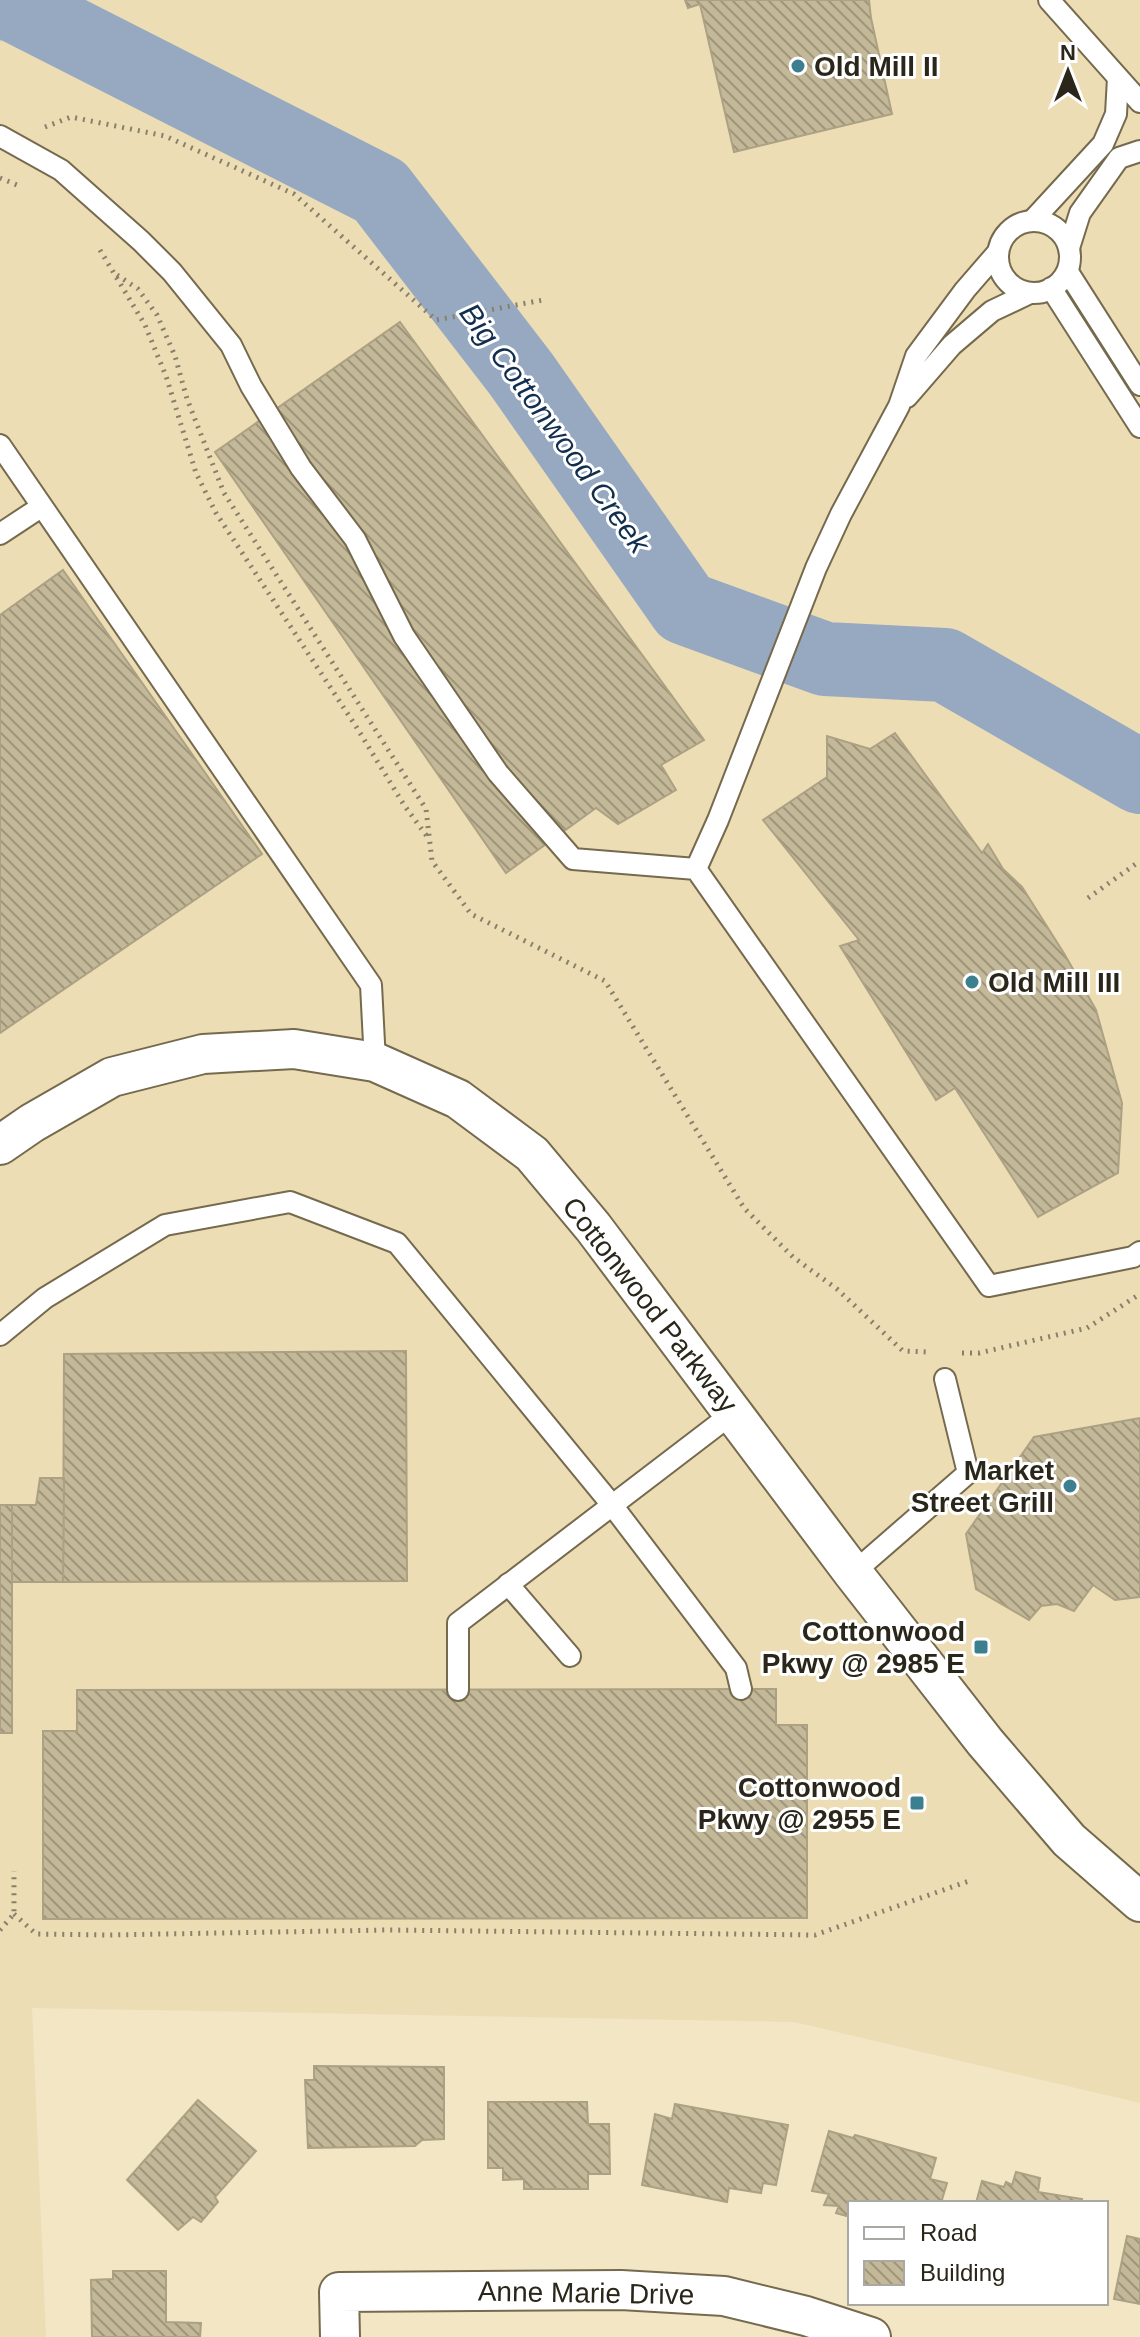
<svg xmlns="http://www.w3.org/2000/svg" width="1140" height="2337" font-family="Helvetica,sans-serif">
<defs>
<pattern id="building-back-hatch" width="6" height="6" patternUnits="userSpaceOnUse" patternTransform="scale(2)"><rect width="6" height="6" fill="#c3b898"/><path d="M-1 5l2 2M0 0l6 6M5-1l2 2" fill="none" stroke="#9f957b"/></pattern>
</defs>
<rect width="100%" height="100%" fill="#f2e6c5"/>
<path fill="#ecddb5" d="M72,0H1140V2103L794,2022L32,2008L46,2337H0V42Z"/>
<path fill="#cacfbd" d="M0,0H72L0,42Z"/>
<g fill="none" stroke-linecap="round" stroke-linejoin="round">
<path stroke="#97a9c1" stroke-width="74" d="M4,0L380,191L521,374L685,608L825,659L945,665L1140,777"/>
</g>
<g fill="url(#building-back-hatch)" stroke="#aca182" stroke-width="2">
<path d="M685,0H869L871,18L892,114L734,152L700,4L688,8Z"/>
<path d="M400,322L704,740L661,765L676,790L618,824L596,808L506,873L215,452Z"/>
<path d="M63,570L262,854L0,1033V615Z"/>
<path d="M895,733L982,853L988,844L1003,869L1022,887L1065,955L1096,1010L1122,1103L1118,1173L1038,1217L955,1088L936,1100L840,946L859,940L763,820L827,777V736L870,749Z"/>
<path d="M406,1351L407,1581L63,1582L64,1354Z"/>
<path d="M1140,1418V1597L1115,1600L1093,1585L1074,1611L1057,1604L1041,1606L1029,1620L976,1589L966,1534L1034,1437Z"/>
<path d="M40,1478H64L63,1582H12V1505H36Z"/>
<rect x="0" y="1505" width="12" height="228"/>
<path d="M776,1689V1725H807V1918L43,1919V1731H77V1690Z"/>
<path d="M314,2066L444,2067V2139L422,2140L415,2146L308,2148L305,2080H314Z"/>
<path d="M198,2100L256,2151L215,2197L218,2202L201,2222L193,2217L178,2230L127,2180Z"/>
<path d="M488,2102H587L588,2124H609L610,2174H588V2189H524V2179L503,2180V2168H488Z"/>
<path d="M675,2104L788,2125L776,2185L763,2183L761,2193L729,2188L727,2202L642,2185L655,2114L672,2119Z"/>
<path d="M829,2131L853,2138L855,2135L936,2158L930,2179L947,2183L941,2203H850V2217L836,2213L839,2206L824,2205L829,2194L812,2191Z"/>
<path d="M1016,2172L1040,2178L1038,2192L1082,2199L1081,2203H976L982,2181L1004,2187L1006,2182L1012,2185Z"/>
<path d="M1127,2236L1140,2239V2304L1114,2299Z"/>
<path d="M113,2271H166V2322L201,2323L200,2337H92L91,2280L113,2279Z"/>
</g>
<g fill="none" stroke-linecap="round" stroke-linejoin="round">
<g stroke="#756a4d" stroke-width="24">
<g id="lane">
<path d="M1049,0L1140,102"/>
<path d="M0,136L61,170L141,241L172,272L231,345L251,386L301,468L355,539L404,636L498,773L573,859L696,869L989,1286L1133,1257L1140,1252"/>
<path d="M1032,221L1103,144L1116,114L1118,78"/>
<circle cx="1034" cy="257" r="36"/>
<path d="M1069,248L1080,213L1119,158L1140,151"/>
<path d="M1068,272L1140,385"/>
<path d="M1051,288L1140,427"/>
<path d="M907,397L952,345L992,311L1030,293"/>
<path d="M0,445L371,985L375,1062"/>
<path d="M0,534L41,507"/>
<path d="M696,869L718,820L816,568L841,514L899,406L916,356L965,290L998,252"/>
<path d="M0,1335L45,1298L165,1225L290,1202L397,1243L612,1505L736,1668L741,1689"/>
<path d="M853,1573L968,1473L945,1379"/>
<path d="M508,1584L570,1656"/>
<path d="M458,1690V1623L733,1413"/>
</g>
</g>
<g stroke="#756a4d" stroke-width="42">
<g id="street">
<path d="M0,1145L32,1123L112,1077L203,1054L294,1049L375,1062L458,1099L532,1154L593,1227L853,1573L985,1742L1069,1840L1140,1902"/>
<path d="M340,2337L339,2292L621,2290L724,2296L806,2316L871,2337"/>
</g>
</g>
<g stroke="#88806a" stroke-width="5" stroke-dasharray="2 6" stroke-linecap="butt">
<path d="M45,127L71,117L165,136L294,194L436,320L543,300"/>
<path d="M0,178L22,187"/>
<path d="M100,250L145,325L166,376L196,473L216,513L357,728L404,805L429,839"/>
<path d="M117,275L138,289L157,315L175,356L187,399L224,493L426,809L432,861L471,914L605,981L744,1208L793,1257L837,1289L903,1351L928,1352"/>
<path d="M1088,898L1140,861"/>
<path d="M962,1353H979L1087,1328L1140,1294"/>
<path d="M14,1914L36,1934L108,1935L389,1930L815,1935L969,1881"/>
<path d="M0,1930L14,1914V1871"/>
</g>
<use href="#lane" stroke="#fff" stroke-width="20"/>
<use href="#street" stroke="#fff" stroke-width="38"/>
</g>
<g fill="#3c808f" stroke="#fff" stroke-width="3">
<circle cx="798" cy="66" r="8"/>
<circle cx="972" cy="982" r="8"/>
<circle cx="1070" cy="1486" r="8"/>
<rect x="973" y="1639" width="16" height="16" rx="4"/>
<rect x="909" y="1795" width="16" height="16" rx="4"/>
</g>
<g text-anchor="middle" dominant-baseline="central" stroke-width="6" stroke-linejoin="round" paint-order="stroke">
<g font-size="28" font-weight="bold" fill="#2a2619" stroke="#fff" text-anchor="end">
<text x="814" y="66" text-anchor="start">Old Mill II</text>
<text x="988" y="982" text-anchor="start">Old Mill III</text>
<text x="1054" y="1470">Market<tspan x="1054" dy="32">Street Grill</tspan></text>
<text x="965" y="1631">Cottonwood<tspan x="965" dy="32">Pkwy @ 2985 E</tspan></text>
<text x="901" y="1787">Cottonwood<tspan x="901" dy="32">Pkwy @ 2955 E</tspan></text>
</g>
<g font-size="28" fill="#2a2619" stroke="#fff">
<text transform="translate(650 1305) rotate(52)">Cottonwood Parkway</text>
<text transform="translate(586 2293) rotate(1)">Anne Marie Drive</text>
</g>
<g font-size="30" font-style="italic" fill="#112e4f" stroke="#fff">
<text transform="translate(555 428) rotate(54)">Big Cottonwood Creek</text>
</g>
</g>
<rect x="848" y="2201" width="260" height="104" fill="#ffffff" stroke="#aaa8a3" stroke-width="2"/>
<rect x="864" y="2227" width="40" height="12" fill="#ffffff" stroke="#aaa8a3" stroke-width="2"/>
<text x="920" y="2241" font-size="24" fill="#2a2619">Road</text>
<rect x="864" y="2261" width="40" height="24" fill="url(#building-back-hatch)" stroke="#aaa8a3" stroke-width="2"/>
<text x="920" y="2281" font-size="24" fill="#2a2619">Building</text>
<g transform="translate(1068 72)" stroke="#ffffff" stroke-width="6" paint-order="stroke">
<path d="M0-6L14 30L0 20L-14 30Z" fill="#2a2619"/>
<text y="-12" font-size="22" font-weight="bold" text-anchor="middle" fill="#2a2619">N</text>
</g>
</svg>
